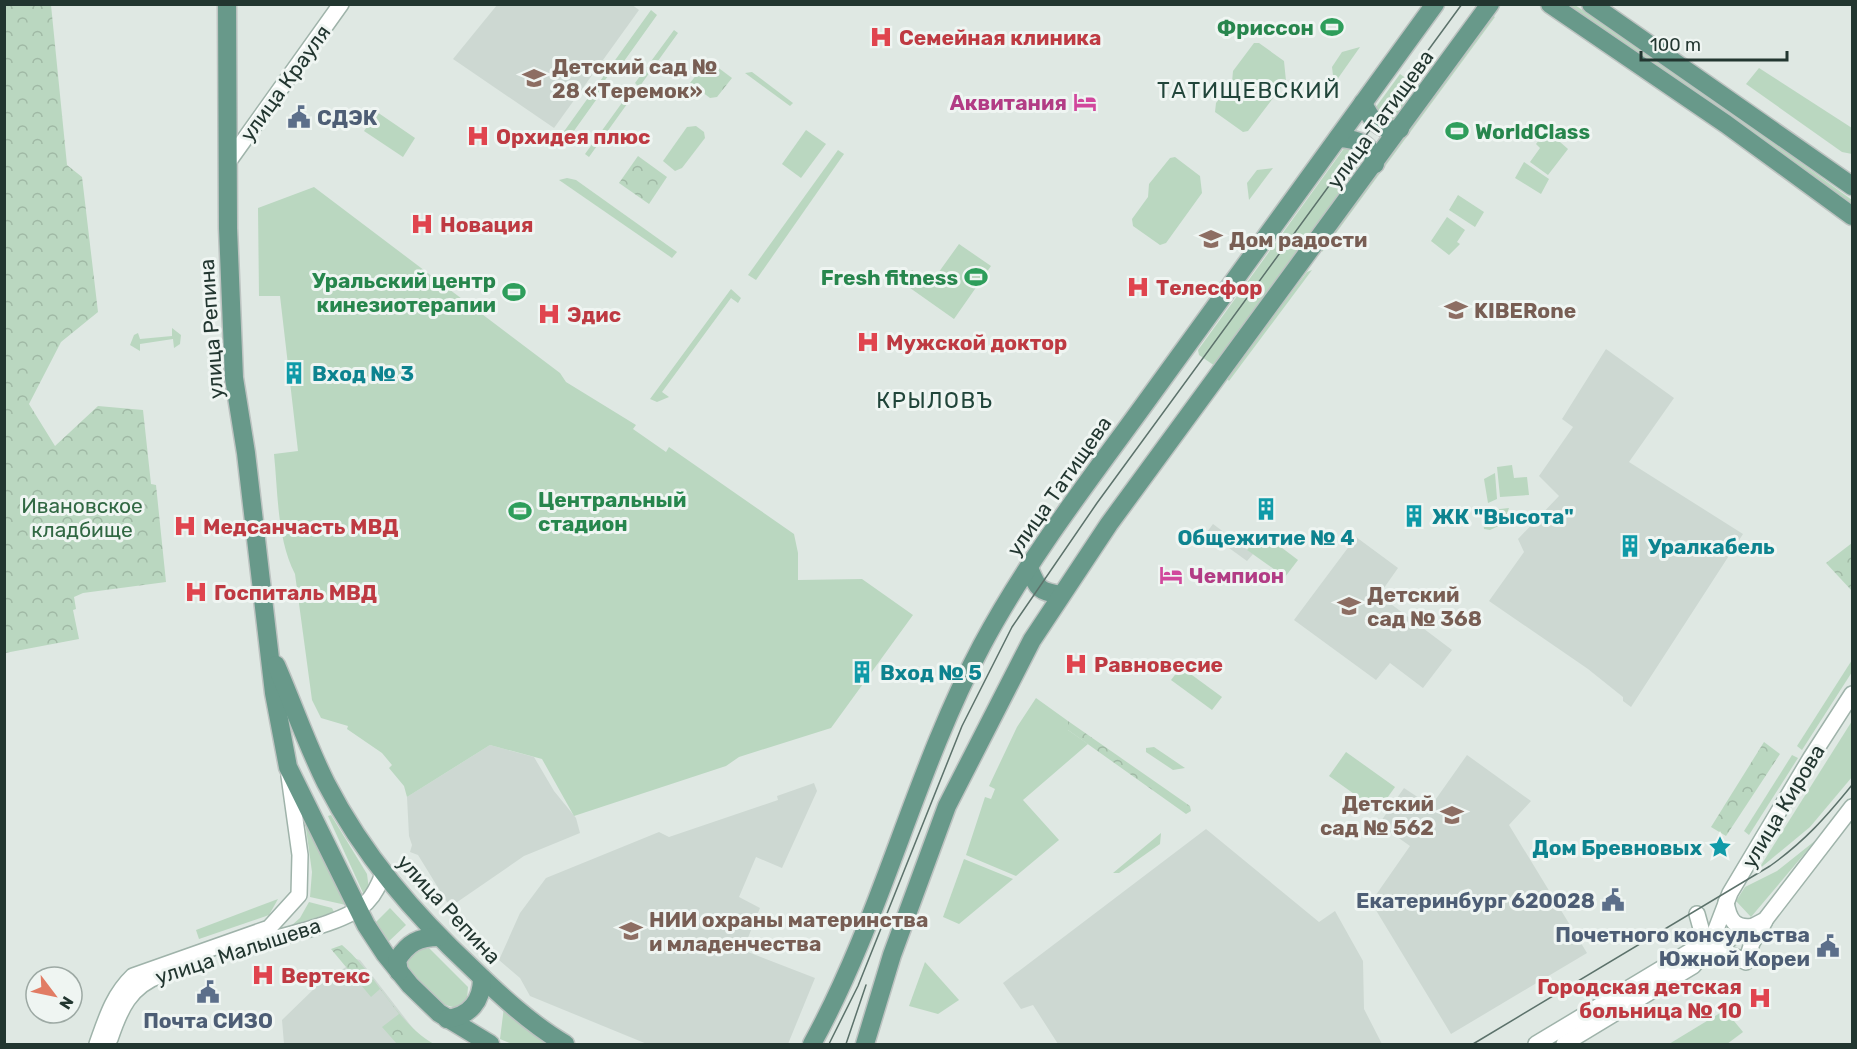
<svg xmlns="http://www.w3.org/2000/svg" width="1857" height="1049" font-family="Rubik,sans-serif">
<defs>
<pattern id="forest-crowns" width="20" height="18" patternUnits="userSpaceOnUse" patternTransform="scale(1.5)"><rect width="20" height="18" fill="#bad7c0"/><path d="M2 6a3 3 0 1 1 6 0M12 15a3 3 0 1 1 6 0" fill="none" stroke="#a0b9a5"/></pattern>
</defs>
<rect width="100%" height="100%" fill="#dfe8e3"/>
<g fill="#cdd8d2">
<path d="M631,4L639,10L554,128L453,59L497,5Z"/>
<path d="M1606,349L1674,398L1629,462L1743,534L1631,707L1623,701V697L1588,669L1489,601L1524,552L1518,539L1559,496L1539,476L1573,427L1562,419Z"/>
<path d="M1213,524L1253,554L1247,561L1207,532Z"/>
<path d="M1356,537L1398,568L1379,595L1452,650L1423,688L1390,663L1376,680L1294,620Z"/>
<path d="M490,745L534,757L554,791L576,818L580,833L524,856L450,907L418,855L410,852L412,845L409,836L407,797Z"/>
<path d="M1467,755L1531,801L1509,825L1587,953L1451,1034L1371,902L1410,846L1379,824L1404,788L1431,806Z"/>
<path d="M814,783L817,791L782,868L756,857L739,897L760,908L743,950L815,978L788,1044H647L530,996L520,978L499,960L520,913L546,878L659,832L669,837L778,800L777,796Z"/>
<path d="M1206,829L1319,922L1335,911L1363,961L1364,1009L1382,1044H1058L1033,1005L1021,1009L1003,983Z"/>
<path d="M353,958L360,960L425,1044H284L282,1020L317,986L346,967Z"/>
</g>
<g fill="#bad7c0">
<path d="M1564,5H1575L1691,83L1852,200V207Z"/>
<path d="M651,10L657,15L617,71L613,69L603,83L606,86L566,142L560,137Z"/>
<path d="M1492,15L1495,17L1322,252V249Z"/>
<path d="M674,30L678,33L589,157L585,154L624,100L627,101L638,86L635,83Z"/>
<path d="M1254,43H1259L1284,61L1286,81L1248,131L1243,132L1215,112L1216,103L1232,82L1233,71Z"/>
<path d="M1360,47L1334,84L1332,67L1342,52Z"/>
<path d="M1759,68L1852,128V154L1842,152L1746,84Z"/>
<path d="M752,72L793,103L790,106L745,73Z"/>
<path d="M1400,74L1421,89L1391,125L1375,112L1376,107Z"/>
<path d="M377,112L415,138L403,157L364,131Z"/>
<path d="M696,126L704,132L705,138L682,168L675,171L663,161L687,127Z"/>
<path d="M806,130L826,144L801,178L782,164Z"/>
<path d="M1543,135L1547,138L1552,135L1568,149L1548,175L1530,162L1540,148L1536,144Z"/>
<path d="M1351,144L1368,155L1215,366L1199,355L1198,350L1345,147Z"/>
<path d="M838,150L844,154L756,280L748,275Z"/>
<path d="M1175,157L1200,176L1202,193L1166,243L1160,245L1133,226L1132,219L1148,197L1149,184L1170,158Z"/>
<path d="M1524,162L1549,179L1541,194L1515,178Z"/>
<path d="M1273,168L1249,200L1247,183L1257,170Z"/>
<path d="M567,178L576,180L677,252L672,258L559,180Z"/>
<path d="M314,187L560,373L566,382L636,425L633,429L666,452L669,447L794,534L798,553V580L862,579L913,615L831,728L739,757L726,766L574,816L542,759L490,745L407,797L404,786L389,768L392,765L382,753L347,729L348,726L321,718L312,700L295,574C277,539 278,493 274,454L298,451L280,296H259L258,208Z"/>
<path d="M1458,195L1484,212L1475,227L1449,210Z"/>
<path d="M1447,217L1465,230L1457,242L1460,244L1449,255L1431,241Z"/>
<path d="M959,244L991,266L954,319L903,283L912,270L931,283Z"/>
<path d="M1312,270L1229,381L1226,378L1307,272Z"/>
<path d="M731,289L741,298L738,303L731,298L662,392L669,397L657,402L650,399Z"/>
<path d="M172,328L181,335L180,344L174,348L173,339L140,344V351L130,345L134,335L138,333L140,339L172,336Z"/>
<path d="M1512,465L1514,478L1527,477L1529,495L1500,497L1497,467Z"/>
<path d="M1495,473L1497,499L1488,503L1484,479Z"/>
<path d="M1509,508L1503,524L1490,530L1484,529L1482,511Z"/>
<path d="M1261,532L1298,560L1285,577L1247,550Z"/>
<path d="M1852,660V672L1802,750L1797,746Z"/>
<path d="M1181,667L1222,697L1212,710L1171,680Z"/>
<path d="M1036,698L1068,721V730L1088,744L1023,800L1059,840L1016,876L966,855L985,797L991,799L995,789L989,786L1017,727Z"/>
<path d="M1852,721V777L1810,827L1758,870Z"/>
<path d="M1154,747L1185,768L1173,770L1146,752V748Z"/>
<path d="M1346,752L1395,787L1378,811L1329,776Z"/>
<path d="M1792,755L1798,758L1749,835L1744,831Z"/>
<path d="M304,814H305L346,905L310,897L312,872Z"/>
<path d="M331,815L367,874L369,890L364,895L328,816Z"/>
<path d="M1161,833L1160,844L1119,873H1113Z"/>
<path d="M1816,840L1751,917L1736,901L1745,887L1777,871Z"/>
<path d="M964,859L1013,879L959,924L943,917Z"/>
<path d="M278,899L269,915L199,939L196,930Z"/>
<path d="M309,902L332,908L334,912L292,925L300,918Z"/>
<path d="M390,908L406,925L386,944L374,924Z"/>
<path d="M429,948L468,987L467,999L457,1007C435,1010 377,954 429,948Z"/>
<path d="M925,962L959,1000L938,1014L909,1006Z"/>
<path d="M504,1007L551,1044H512L500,1039Z"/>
<path d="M1725,1010L1743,1032L1727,1044H1669Z"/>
</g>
<g fill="url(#forest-crowns)">
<path d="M5,4L51,5L67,165L82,177L98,312L61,342L29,404L55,446L98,406L143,410L151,484L156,485L166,582L83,593L74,597L76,609L73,610L79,639L5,653Z"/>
<path d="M708,60L732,78L717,97L710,98L690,83Z"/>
<path d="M638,156L667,177L649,204L619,183Z"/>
<path d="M1852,543V591L1826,563Z"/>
<path d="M1068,721L1190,806L1191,811L1186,814L1068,730Z"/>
<path d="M1764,742L1780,754L1726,836L1711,827Z"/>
<path d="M342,945C377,974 395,1022 434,1044H397L382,1027L399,1014L380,989L371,997L331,949Z"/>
</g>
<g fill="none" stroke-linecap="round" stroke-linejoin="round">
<g stroke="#9fb3aa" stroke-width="18">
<g id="secondary">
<path d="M229,161L341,4"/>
<path d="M1726,902C1729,920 1735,930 1755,926"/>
<path d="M241,948C273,937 345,925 367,902C375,894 379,884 383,874"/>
<path d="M1694,949L1702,932L1697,914"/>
<path d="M1708,957L1726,952L1746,962L1752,943L1765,921"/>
<path d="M110,1039C120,1009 130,986 161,975"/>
<path d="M97,1044C106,1019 113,995 133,976L269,928L299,895L300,855L289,776"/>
<path d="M1536,1044L1694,949L1725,941L1765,920L1852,807"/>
<path d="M1564,1044L1693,966L1710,945L1730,893L1810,759L1852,694"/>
</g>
</g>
<g stroke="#bdc3c1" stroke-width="21">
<g id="primary">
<path d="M227,4L228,228L234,378L246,453L274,693L288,767L366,925L385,954L410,985L439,1013L490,1044"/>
<path d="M1550,4L1726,124L1852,216"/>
<path d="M1591,4L1852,186"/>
<path d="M1363,103C1371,120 1380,132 1400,129"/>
<path d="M1338,138C1357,139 1372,143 1375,164"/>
<path d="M1029,568C1038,589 1038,591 1061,595"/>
<path d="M276,665C293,704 307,745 326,783C363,855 414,914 473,969C501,996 531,1024 565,1044"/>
<path d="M399,972L397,960C408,943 418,937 439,937"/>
<path d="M447,1019C470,1016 482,1001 482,978"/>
<path d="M812,1044C882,917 914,773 982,645C1030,555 1095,473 1154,391C1248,262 1341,133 1435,4"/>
<path d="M865,1044L892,955L947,806L1032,640L1109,524L1490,4"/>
</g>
</g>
<use href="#secondary" stroke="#fff" stroke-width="15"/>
<use href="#primary" stroke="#68998a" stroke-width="18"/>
<g stroke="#5c726b" stroke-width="1.5">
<path d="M829,1044L858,986L962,726L1012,627L1097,503L1462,4"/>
<path d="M846,1044L866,985"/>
<path d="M1473,1044L1770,866C1805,841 1826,817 1852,785"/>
</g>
</g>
<defs>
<g id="stadium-bare" transform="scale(1.8)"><path d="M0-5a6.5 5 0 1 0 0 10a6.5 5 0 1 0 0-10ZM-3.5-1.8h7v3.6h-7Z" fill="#2e9e5b" stroke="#eff5f2" stroke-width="2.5" paint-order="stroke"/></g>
<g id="hospital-bare" transform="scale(1.8)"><path d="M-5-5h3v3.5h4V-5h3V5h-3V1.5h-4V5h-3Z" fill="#e0444e" stroke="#eff5f2" stroke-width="2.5" paint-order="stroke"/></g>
<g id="school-bare" transform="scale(1.8)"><path d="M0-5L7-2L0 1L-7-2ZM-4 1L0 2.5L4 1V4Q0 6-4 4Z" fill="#8d6e63" stroke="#eff5f2" stroke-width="2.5" paint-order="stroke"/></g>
<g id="hotel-bare" transform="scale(1.8)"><path d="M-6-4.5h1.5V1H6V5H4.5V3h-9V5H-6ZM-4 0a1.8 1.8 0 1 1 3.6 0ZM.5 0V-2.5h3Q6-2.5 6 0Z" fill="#d1479c" stroke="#eff5f2" stroke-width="2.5" paint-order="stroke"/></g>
<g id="civic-bare" transform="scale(1.8)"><path d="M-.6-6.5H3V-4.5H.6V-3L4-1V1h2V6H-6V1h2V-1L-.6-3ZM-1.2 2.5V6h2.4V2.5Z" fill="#5c6f8a" stroke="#eff5f2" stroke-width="2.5" paint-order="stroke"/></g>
<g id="building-bare" transform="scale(1.8)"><path d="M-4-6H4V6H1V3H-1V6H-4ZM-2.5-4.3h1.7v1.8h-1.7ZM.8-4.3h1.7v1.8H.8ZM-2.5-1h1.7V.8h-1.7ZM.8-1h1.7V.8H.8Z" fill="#0f9aa8" stroke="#eff5f2" stroke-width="2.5" paint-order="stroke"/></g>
<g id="sight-bare" transform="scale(1.8)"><path d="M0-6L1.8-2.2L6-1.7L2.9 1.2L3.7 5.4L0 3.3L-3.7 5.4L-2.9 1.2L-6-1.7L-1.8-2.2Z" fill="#0f9aa8" stroke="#eff5f2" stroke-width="2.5" paint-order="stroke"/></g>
<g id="university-bare" transform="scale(1.8)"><path d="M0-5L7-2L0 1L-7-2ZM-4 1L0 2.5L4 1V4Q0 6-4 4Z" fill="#8d6e63" stroke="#eff5f2" stroke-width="2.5" paint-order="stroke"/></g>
</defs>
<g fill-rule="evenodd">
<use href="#stadium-bare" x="1332" y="27"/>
<use href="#hospital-bare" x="881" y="37"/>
<use href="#school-bare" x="534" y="78"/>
<use href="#hotel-bare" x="1085" y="102"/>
<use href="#civic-bare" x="299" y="117"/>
<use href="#stadium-bare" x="1457" y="131"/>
<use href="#hospital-bare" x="478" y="136"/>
<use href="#hospital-bare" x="422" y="224"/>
<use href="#school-bare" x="1211" y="239"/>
<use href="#stadium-bare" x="976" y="277"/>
<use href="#hospital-bare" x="1138" y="287"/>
<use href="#stadium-bare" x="514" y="292"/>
<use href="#school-bare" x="1456" y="310"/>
<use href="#hospital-bare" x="549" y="314"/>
<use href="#hospital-bare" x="868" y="342"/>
<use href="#building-bare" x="294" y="373"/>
<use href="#building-bare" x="1266" y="509"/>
<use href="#stadium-bare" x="520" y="511"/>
<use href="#building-bare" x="1414" y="516"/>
<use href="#hospital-bare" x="185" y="526"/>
<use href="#building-bare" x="1630" y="546"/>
<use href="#hotel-bare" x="1171" y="575"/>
<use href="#hospital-bare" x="196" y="592"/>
<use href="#school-bare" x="1349" y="606"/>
<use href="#hospital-bare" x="1076" y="664"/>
<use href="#building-bare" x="862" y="672"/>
<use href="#school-bare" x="1452" y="815"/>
<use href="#sight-bare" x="1720" y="847"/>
<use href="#civic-bare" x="1613" y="900"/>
<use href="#university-bare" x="631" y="931"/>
<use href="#civic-bare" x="1828" y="946"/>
<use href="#hospital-bare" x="263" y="975"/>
<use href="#civic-bare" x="208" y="992"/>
<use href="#hospital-bare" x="1760" y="998"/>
</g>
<g text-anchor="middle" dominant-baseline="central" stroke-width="6" stroke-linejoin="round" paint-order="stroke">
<g font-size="21" font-weight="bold" fill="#27864d" stroke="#eff5f2" text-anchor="end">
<text x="1314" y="27">Фриссон</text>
<text x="1475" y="131" text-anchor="start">WorldClass</text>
<text x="958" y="277">Fresh fitness</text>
<text x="496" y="280">Уральский центр<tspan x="496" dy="24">кинезиотерапии</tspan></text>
<text x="538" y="499" text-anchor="start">Центральный<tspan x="538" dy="24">стадион</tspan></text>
</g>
<g font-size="21" font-weight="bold" fill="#be3a42" stroke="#eff5f2" text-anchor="start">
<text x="899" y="37">Семейная клиника</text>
<text x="496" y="136">Орхидея плюс</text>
<text x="440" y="224">Новация</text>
<text x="1156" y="287">Телесфор</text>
<text x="567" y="314">Эдис</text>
<text x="886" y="342">Мужской доктор</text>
<text x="203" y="526">Медсанчасть МВД</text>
<text x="214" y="592">Госпиталь МВД</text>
<text x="1094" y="664">Равновесие</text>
<text x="281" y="975">Вертекс</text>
<text x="1742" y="986" text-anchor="end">Городская детская<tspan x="1742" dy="24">больница № 10</tspan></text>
</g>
<g font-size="21" font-weight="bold" fill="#785e54" stroke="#eff5f2" text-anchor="start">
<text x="552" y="66">Детский сад №<tspan x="552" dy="24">28 «Теремок»</tspan></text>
<text x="1229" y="239">Дом радости</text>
<text x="1474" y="310">KIBERone</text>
<text x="1367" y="594">Детский<tspan x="1367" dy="24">сад № 368</tspan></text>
<text x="1434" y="803" text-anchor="end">Детский<tspan x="1434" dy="24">сад № 562</tspan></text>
<text x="649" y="919">НИИ охраны материнства<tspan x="649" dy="24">и младенчества</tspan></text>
</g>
<g font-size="21" fill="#223630" stroke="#eff5f2">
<text transform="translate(285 83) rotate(-54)">улица Крауля</text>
<text transform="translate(1380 119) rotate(-54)">улица Татищева</text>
<text transform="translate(211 329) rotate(-94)">улица Репина</text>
<text transform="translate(1059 486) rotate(-55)">улица Татищева</text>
<text transform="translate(1783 806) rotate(-59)">улица Кирова</text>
<text transform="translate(449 909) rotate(47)">улица Репина</text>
<text transform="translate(238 951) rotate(-18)">улица Малышева</text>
</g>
<g font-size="21" font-weight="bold" fill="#b23c85" stroke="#eff5f2" text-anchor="end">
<text x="1067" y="102">Аквитания</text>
<text x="1189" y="575" text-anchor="start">Чемпион</text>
</g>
<g font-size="21" font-weight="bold" fill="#4e5e75" stroke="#eff5f2" text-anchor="end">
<text x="317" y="117" text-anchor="start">СДЭК</text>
<text x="1595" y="900">Екатеринбург 620028</text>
<text x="1810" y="934">Почетного консульства<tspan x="1810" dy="24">Южной Кореи</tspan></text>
<text x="208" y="1020" text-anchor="middle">Почта СИЗО</text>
</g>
<g font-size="21" font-weight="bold" fill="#0d838f" stroke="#eff5f2" text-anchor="start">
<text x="312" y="373">Вход № 3</text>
<text x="1432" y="516">ЖК "Высота"</text>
<text x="1266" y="537" text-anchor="middle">Общежитие № 4</text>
<text x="1648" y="546">Уралкабель</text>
<text x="880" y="672">Вход № 5</text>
<text x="1702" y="847" text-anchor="end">Дом Бревновых</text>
</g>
<g font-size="21" fill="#316843" stroke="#eff5f2">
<text x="82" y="505">Ивановское<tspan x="82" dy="24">кладбище</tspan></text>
</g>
<g font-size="22" letter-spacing="1.5" fill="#21453a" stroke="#eff5f2">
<text x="1249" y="90">ТАТИЩЕВСКИЙ</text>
<text x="935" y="400">КРЫЛОВЪ</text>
</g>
</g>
<rect width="1857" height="1049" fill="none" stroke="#223630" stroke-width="12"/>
<g transform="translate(54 995) rotate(122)"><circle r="28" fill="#eff5f2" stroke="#9da9a4" stroke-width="1.5"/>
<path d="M0-4.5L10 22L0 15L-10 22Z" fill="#e17c64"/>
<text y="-9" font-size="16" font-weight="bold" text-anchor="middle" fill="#223630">N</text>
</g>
<path d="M1641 51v9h146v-9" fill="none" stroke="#223630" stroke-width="3"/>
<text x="1650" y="51" font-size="18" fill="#223630" stroke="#eff5f2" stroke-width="4.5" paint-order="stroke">100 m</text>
</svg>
